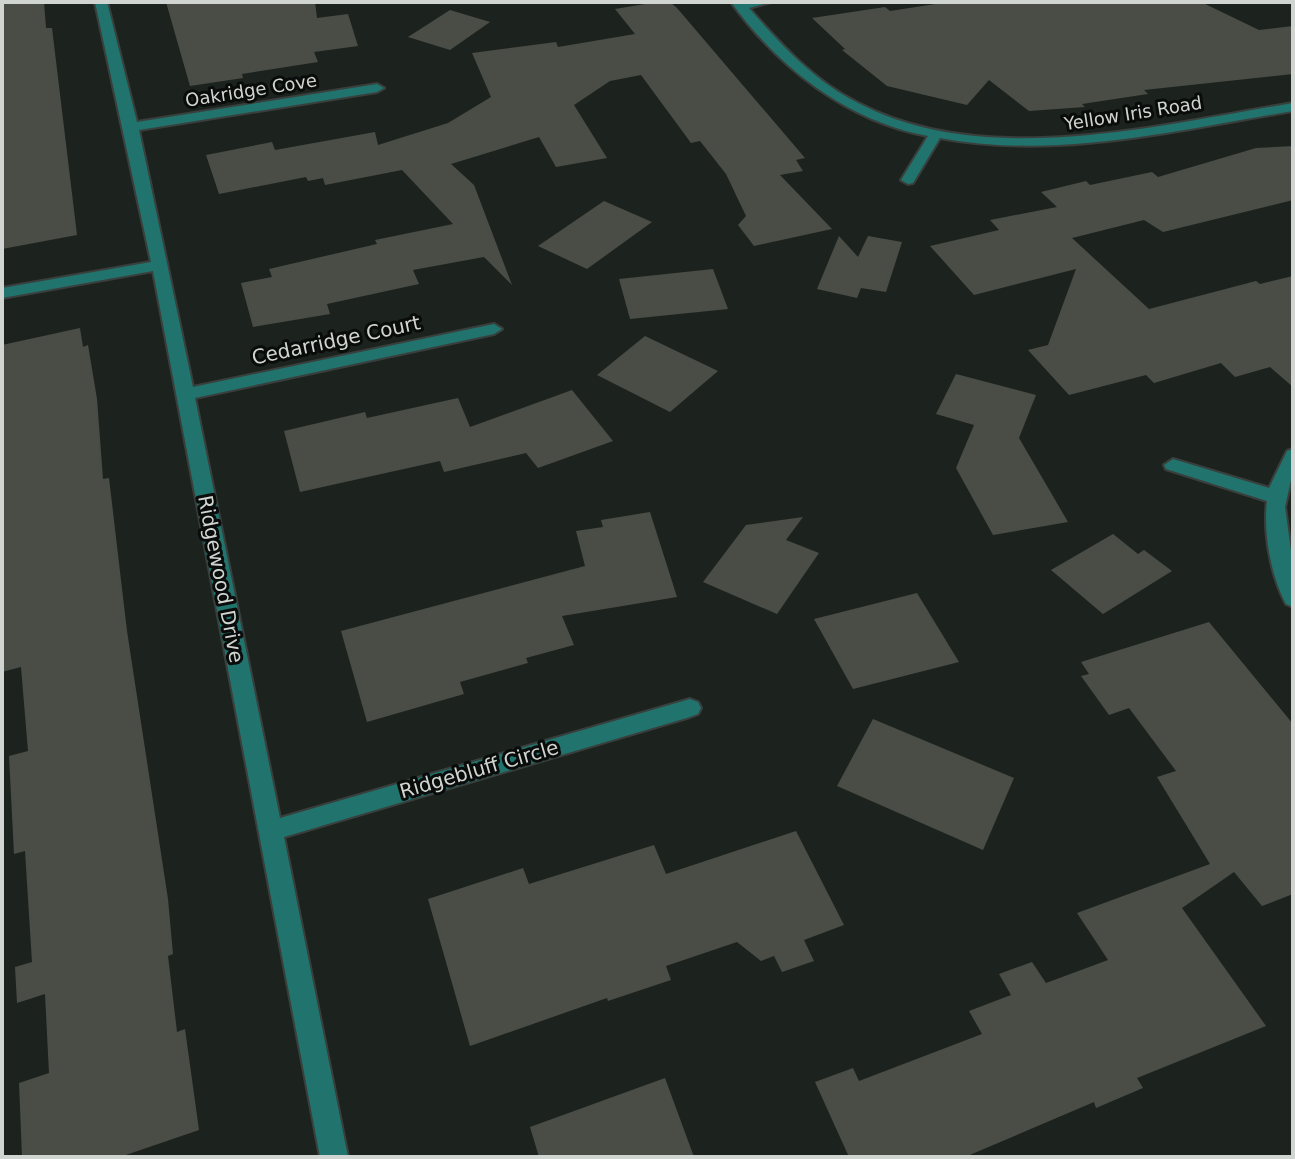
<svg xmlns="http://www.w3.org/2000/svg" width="1295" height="1159" font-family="'DejaVu Sans',sans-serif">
<rect width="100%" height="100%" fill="#1c231f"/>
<g fill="#4a4d45">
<path d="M2,2H44L46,28H52L77,235L2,249Z"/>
<path d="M166,2H315L317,18L348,14L358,46L314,52L318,62L242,74L243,78L190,86Z"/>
<path d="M657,2H670L677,8L805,158L796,160L803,171L780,175L832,229L754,246L738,225L746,216L726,174L700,141L691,143L641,75L610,81L574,105L607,158L556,167L539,137L451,164L474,185L512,285L484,257L462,261L413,270L419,284L327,304L330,314L253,327L241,283L272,277L269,269L377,244L375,240L453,224L402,170L325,185L323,178L308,181L306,177L219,194L206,155L272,142L275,150L375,132L378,145L448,123L491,97L472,53L556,42L558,47L635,34L615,9Z"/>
<path d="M948,2H1201L1259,30L1293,26V74L1144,90L1148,94L1082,104L1085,107L1029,111L989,80L967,105L887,86L842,50L845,49L812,18L885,7L890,11Z"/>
<path d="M450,10L490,22L450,50L408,37Z"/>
<path d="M1293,146V200L1163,232L1144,220L1072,238L1149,309L1256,281L1260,284L1293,276V387L1270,367L1235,377L1221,363L1154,383L1146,375L1069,395L1028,350L1048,345L1076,269L974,295L930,246L999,230L990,220L1057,207L1041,192L1086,181L1090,185L1152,172L1158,177L1256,148Z"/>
<path d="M604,201L652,222L587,269L538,246Z"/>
<path d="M839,236L858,257L868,236L902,242L886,292L861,288L857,298L817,289Z"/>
<path d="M713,269L728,309L630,319L619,279Z"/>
<path d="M80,328L83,347L88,345L97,399L103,479L109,478L127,631L168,899L173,954L168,956L177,1032L185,1029L199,1130L120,1157H22L19,1083L49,1073L45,994L17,1003L15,967L32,962L25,851L14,854L9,756L28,751L21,667L2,672V345Z"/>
<path d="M645,336L718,371L670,412L597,375Z"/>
<path d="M956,374L1036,395L1019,438L1068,522L993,535L956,468L974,425L936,414Z"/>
<path d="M572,390L613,441L538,468L526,453L444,472L440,461L300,492L284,431L365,412L367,418L458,398L470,427Z"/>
<path d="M650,512L677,597L562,616L574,645L526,658L528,663L460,682L464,694L367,722L341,631L585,566L576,531L603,527L601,520Z"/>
<path d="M803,517L786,540L819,553L777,614L703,582L746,525Z"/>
<path d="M1113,534L1138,554L1144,550L1172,571L1103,614L1051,570Z"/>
<path d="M917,593L959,662L853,689L814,619Z"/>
<path d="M1209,622L1293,724V894L1262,906L1234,872L1182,908L1266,1026L1137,1078L1143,1088L1096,1108L1094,1102L965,1157H849L815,1082L853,1068L859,1081L982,1034L969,1011L1011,995L999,974L1032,962L1046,983L1108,960L1077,913L1210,864L1157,777L1176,771L1129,708L1109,715L1081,676L1089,674L1081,662Z"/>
<path d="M873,719L1014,778L983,850L837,786Z"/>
<path d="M796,831L844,925L804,940L814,961L782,972L774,956L761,961L737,942L666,966L671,980L608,1001L607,998L470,1046L428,899L523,868L529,884L654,845L666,874Z"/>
<path d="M665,1078L694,1157H539L530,1127Z"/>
</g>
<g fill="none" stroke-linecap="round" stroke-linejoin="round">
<g stroke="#393f3c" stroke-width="4">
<g id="minor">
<path d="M95,2H107L137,122L377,84L384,88L377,92L139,130L193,387L494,324L502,329L494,334L195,398L280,818L690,699L698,702L701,708L698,714L690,717L284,837L348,1157H320L153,271L2,298V288L151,262Z"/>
<path d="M731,2H771L749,8C781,45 814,81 858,103C986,170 1158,125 1293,103V111C1177,130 1058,160 940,138L913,183L908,184L901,180L928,136C847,121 778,67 731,2Z"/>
<path d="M1293,449V471L1285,507L1293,565V607L1286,604C1271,576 1263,533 1267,501L1166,469L1164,465L1173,459L1269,488L1287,451Z"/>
</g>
</g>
<use href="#minor" fill="#21746d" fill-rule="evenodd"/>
</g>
<g text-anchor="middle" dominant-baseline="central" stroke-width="6" stroke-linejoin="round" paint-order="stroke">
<g font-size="18" fill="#d0d5d2" stroke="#090c0a">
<text transform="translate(251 90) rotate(-9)">Oakridge Cove</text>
<text transform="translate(1133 113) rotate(-9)">Yellow Iris Road</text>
</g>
<g font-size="20" fill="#d0d5d2" stroke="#090c0a">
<text transform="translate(336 340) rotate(-12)">Cedarridge Court</text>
<text transform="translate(221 579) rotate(79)">Ridgewood Drive</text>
<text transform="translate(479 769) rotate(-16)">Ridgebluff Circle</text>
</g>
</g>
<rect width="1295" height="1159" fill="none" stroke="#d0d5d2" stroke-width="8"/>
</svg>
